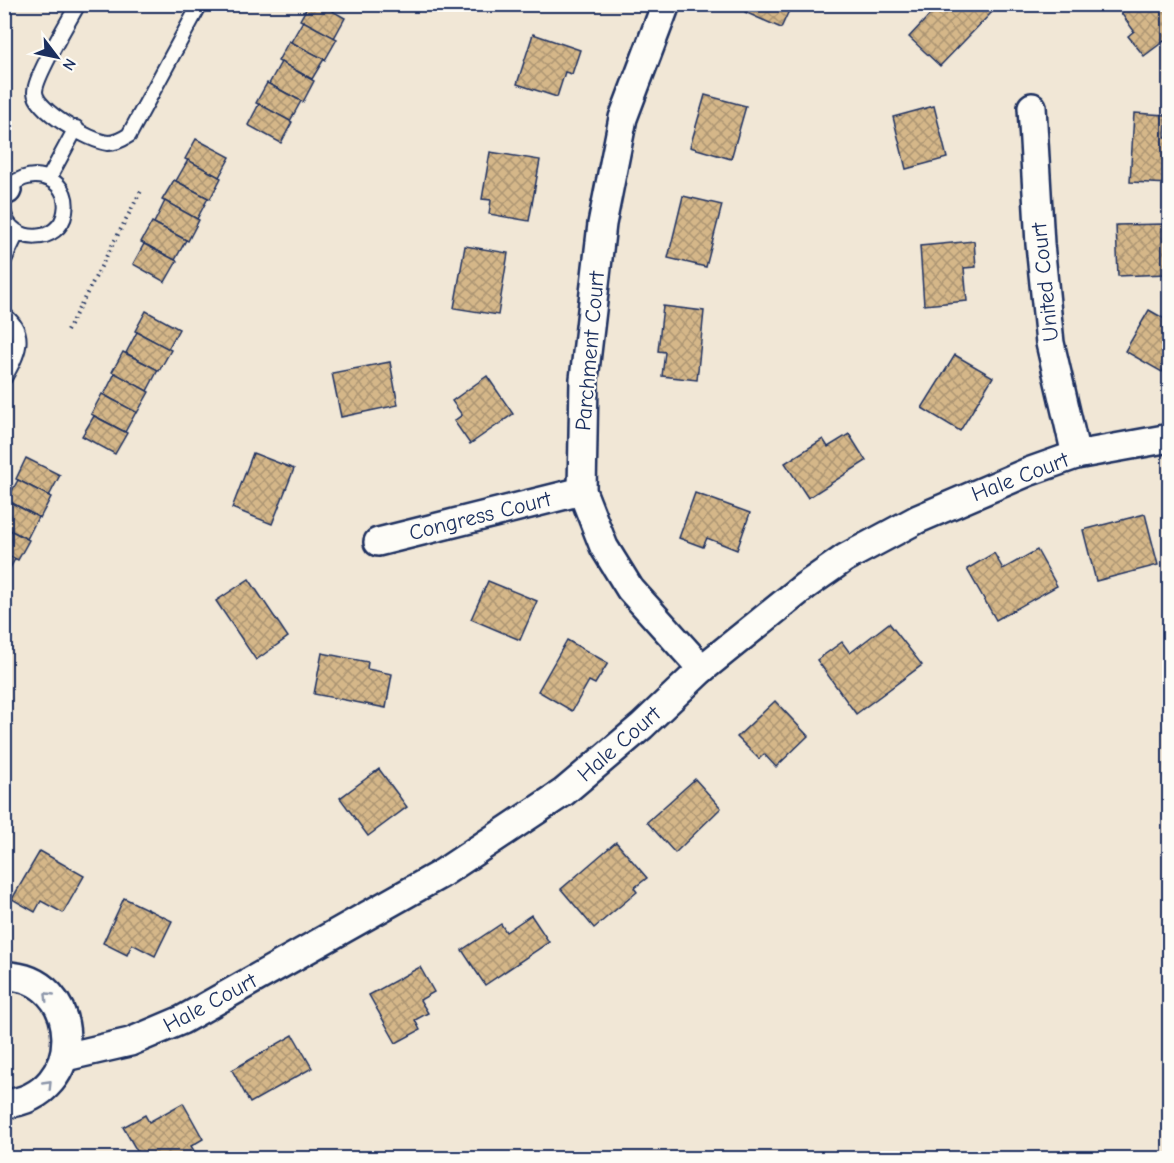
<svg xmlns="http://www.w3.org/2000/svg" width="1174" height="1163" font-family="'Comic Neue',sans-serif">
<defs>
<pattern id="building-cross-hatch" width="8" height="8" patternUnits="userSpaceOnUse" patternTransform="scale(1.5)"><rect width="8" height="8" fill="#d5b789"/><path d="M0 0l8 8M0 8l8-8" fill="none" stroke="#ac9573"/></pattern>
</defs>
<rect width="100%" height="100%" fill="#f1e7d6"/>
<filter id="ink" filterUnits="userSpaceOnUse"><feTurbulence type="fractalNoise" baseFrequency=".0167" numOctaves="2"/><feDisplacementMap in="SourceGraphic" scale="12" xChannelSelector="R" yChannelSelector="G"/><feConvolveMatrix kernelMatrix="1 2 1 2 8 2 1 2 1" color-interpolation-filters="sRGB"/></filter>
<g filter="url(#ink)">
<g fill="url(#building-cross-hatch)" stroke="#1b2f5e" stroke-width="1.5">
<path d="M309,4H320L345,18L334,38L300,20Z"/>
<path d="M748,4H792L781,28L745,12Z"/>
<path d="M940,4H986L993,11L940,66L909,37Z"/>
<path d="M1133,4H1170V48L1164,41L1144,56L1128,36L1134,31L1121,13Z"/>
<path d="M303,21L337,39L325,60L291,42Z"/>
<path d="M533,34L580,50L572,74L565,72L557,97L517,84Z"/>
<path d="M289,41L324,59L312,79L278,61Z"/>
<path d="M281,62L314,81L303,102L269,84Z"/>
<path d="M267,83L301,101L290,121L256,103Z"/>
<path d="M705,95L746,106L731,159L690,147Z"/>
<path d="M259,104L292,122L281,143L248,125Z"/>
<path d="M934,106L947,158L906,169L893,117Z"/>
<path d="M1134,113L1166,115L1165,137H1170V184L1130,182Z"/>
<path d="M196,139L230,157L219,177L185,159Z"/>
<path d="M490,152L540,160L529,221L489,214L491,200L482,199Z"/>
<path d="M188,160L221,178L210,199L176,181Z"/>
<path d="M174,180L208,198L197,219L162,200Z"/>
<path d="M683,196L722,205L706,267L668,258Z"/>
<path d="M165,201L199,220L188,241L154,223Z"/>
<path d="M152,222L186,240L175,260L141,242Z"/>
<path d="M1164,224L1166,274L1118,276L1116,225Z"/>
<path d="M974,241L976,267L964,268L967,301L924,305L920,246Z"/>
<path d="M144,244L177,261L165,282L133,264Z"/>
<path d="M465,246L508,253L498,315L454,308Z"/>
<path d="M663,306L704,311L697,380L662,376L665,352L658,351Z"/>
<path d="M1149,310L1170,322V363L1167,362L1162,372L1125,351Z"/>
<path d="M146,311L179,329L168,349L135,331Z"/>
<path d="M137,332L171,350L159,371L126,353Z"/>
<path d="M123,352L158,370L147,391L112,372Z"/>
<path d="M955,355L993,377L960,431L922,408Z"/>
<path d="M390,362L398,405L341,417L332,373Z"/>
<path d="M115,373L149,392L137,413L104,395Z"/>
<path d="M487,376L513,414L470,444L454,421L462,415L452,401Z"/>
<path d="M102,394L136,412L125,432L91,414Z"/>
<path d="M94,416L127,433L115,454L82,436Z"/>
<path d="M849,434L866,461L808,498L785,463L823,439L828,447Z"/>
<path d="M253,453L294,469L272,524L232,508Z"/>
<path d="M26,458L60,475L49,496L16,479Z"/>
<path d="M18,480L51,497L40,518L7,500Z"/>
<path d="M695,493L750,513L737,550L707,538L703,547L679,538Z"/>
<path d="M4,499L38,517L27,539L4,527Z"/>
<path d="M1145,514L1158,565L1096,581L1083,530Z"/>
<path d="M4,527L29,540L18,560L4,553Z"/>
<path d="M1037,550L1057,586L996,620L967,569L994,553L1003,569Z"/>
<path d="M4,553L15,559L4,579Z"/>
<path d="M249,579L288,637L256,660L216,601Z"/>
<path d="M488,581L537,601L520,640L471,619Z"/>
<path d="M889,623L922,665L856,714L817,660L842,642L850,653Z"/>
<path d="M567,640L608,663L595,684L589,681L572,711L538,691Z"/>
<path d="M322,653L368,662L367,669L392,674L386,708L314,694Z"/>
<path d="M775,701L808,736L776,767L764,754L759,759L737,737Z"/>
<path d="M379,769L407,807L368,836L340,798Z"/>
<path d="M695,779L721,808L675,853L647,822Z"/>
<path d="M616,842L647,878L634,888L637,892L594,928L561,889Z"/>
<path d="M40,851L84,876L63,913L41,901L35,912L12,899Z"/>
<path d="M124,898L172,921L155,956L132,944L127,955L103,943Z"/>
<path d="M531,915L549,942L485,985L462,950L501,924L506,932Z"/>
<path d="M420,967L434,992L420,1000L428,1013L415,1020L420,1030L396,1043L369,995Z"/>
<path d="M293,1035L312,1068L250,1103L232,1070Z"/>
<path d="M183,1103L203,1139L191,1146L196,1154L187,1158H141L123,1127L145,1115L149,1122Z"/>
</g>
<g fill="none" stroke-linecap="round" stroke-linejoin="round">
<g stroke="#1b2f5e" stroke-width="18">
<g id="service">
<path d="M78,4C69,21 35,76 35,92C36,111 90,141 108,143C116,143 123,139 129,135L200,4"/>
<path d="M49,178L76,128"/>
<path d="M4,214C12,245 60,244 65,212C72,175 23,163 6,193"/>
<path d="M4,260L17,233"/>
<path d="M4,315C29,334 17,355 4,378"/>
</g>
</g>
<g stroke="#1b2f5e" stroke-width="32">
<g id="minor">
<path d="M666,4L623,118L602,224L584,379L582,491L604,547L630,589L702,669"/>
<path d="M1032,107L1040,244L1050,343L1076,455"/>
<path d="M4,189L7,190"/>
<path d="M378,542L582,491"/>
<path d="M4,976C84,975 89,1097 4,1104"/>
<path d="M65,1057L130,1042L182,1020L441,874L564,792L642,726L702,669L805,586L845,558L918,519L1028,472L1076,455L1170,438"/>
</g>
</g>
<path stroke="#1b2f5e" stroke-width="4" stroke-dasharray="1.5 4.5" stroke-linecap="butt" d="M67,331L142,189"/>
<use href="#service" stroke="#fdfcf7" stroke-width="14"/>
<use href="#minor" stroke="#fdfcf7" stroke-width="27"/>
</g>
<defs><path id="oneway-chevron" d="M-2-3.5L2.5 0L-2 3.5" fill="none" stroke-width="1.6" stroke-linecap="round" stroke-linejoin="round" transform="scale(1.5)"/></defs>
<g stroke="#8c96aa">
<use href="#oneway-chevron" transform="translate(48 996) rotate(-134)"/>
<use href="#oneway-chevron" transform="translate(48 1084) rotate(-46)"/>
</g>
</g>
<g text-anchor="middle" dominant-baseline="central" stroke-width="4.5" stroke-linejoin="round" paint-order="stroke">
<g font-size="22" fill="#1b2f5e" stroke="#fdfcf7">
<text transform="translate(1045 282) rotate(-96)">United Court</text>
<text transform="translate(590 351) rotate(-85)">Parchment Court</text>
<text transform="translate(1020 477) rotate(-21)">Hale Court</text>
<text transform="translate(480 516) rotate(-14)">Congress Court</text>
<text transform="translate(619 744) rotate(-41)">Hale Court</text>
<text transform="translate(210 1003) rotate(-28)">Hale Court</text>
</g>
</g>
<rect width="1174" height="1163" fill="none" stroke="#fdfcf7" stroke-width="24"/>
<rect x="12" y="12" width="1150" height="1139" fill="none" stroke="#1b2f5e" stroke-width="2" filter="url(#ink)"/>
<g transform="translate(57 57) rotate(122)" stroke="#fdfcf7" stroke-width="4.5" paint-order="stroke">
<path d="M0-4.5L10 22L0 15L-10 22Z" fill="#1b2f5e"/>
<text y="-9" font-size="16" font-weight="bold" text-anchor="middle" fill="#1b2f5e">N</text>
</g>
</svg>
